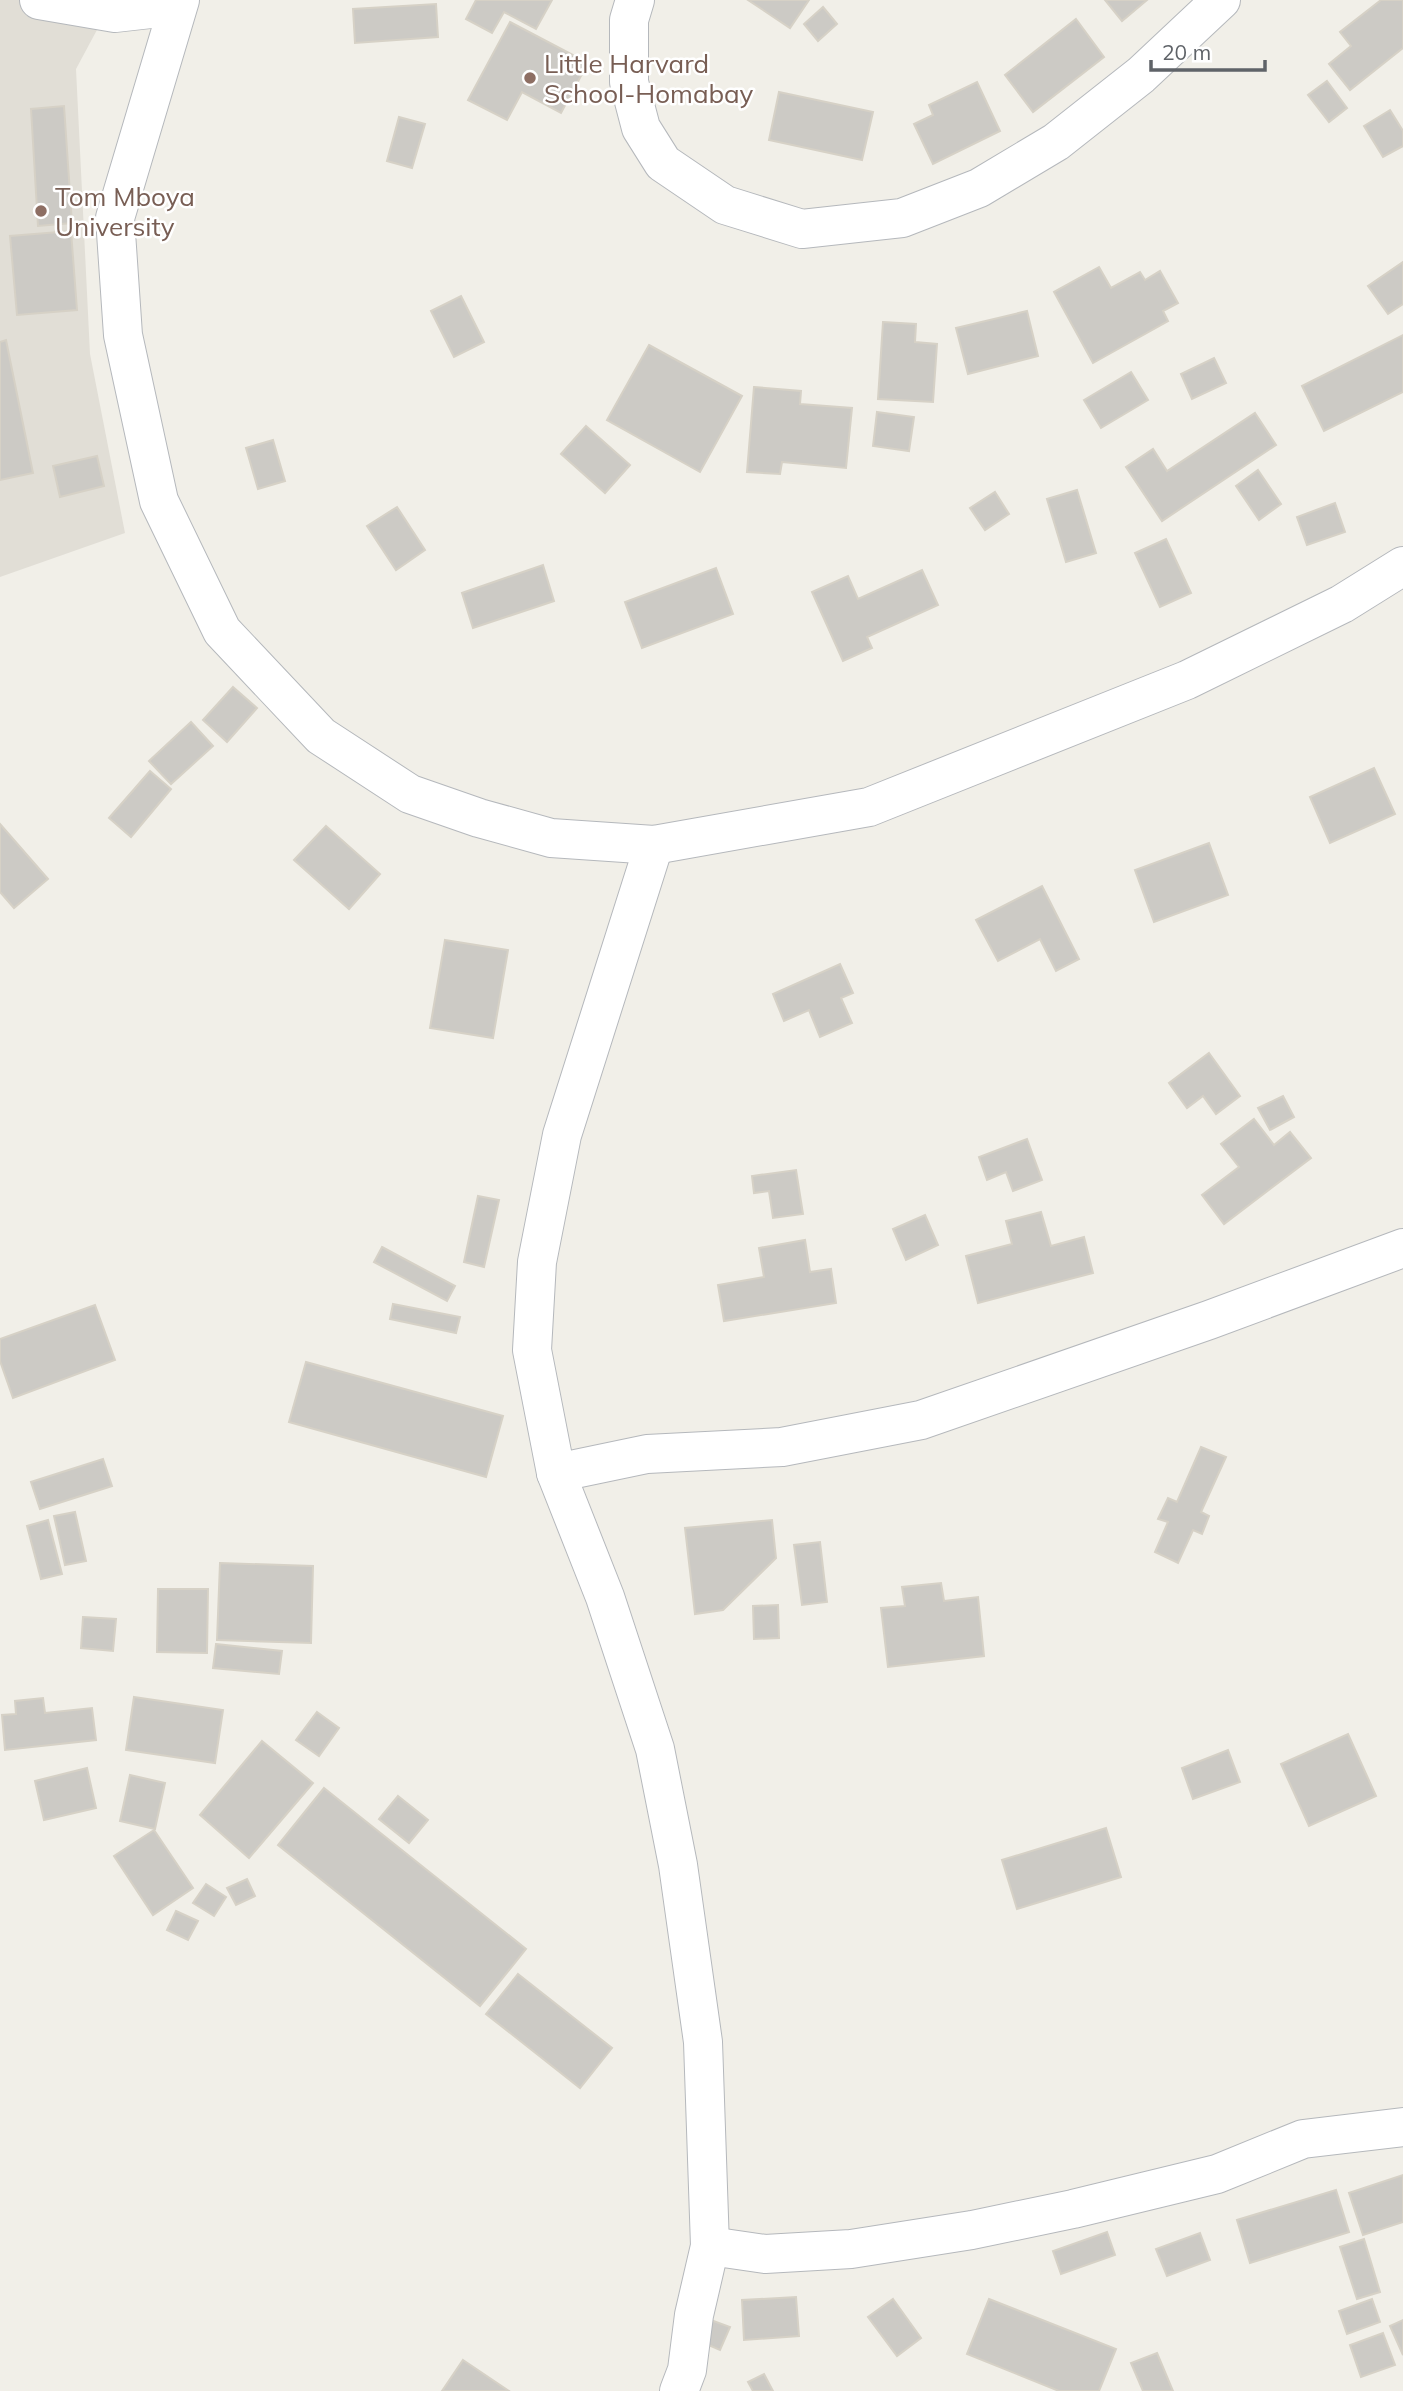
<svg xmlns="http://www.w3.org/2000/svg" width="1403" height="2391" font-family="Mulish,sans-serif">
<rect width="100%" height="100%" fill="#f1efe8"/>
<path fill="#e1ded6" d="M0,0H113L76,69L90,354L125,533L0,577Z"/>
<g fill="#cccac5" stroke="#d6d1c6" stroke-width="2">
<path d="M476,0H552L536,29L504,12L492,33L466,19Z"/>
<path d="M748,0H809L790,28Z"/>
<path d="M1105,0H1147L1122,21Z"/>
<path d="M1381,0H1403V48L1350,90L1329,64L1351,46L1340,32Z"/>
<path d="M436,4L438,37L355,43L353,9Z"/>
<path d="M823,7L837,24L818,41L804,24Z"/>
<path d="M1076,19L1104,57L1033,112L1005,75Z"/>
<path d="M510,22L588,63L561,113L522,92L507,120L468,100Z"/>
<path d="M1327,81L1347,108L1329,122L1308,95Z"/>
<path d="M977,82L1000,131L933,164L914,124L933,115L929,105Z"/>
<path d="M779,92L873,112L862,160L769,140Z"/>
<path d="M64,106L72,223L38,226L31,109Z"/>
<path d="M1390,110L1403,131V146L1383,157L1364,126Z"/>
<path d="M399,117L425,124L412,168L387,161Z"/>
<path d="M71,231L77,310L17,315L10,236Z"/>
<path d="M1403,262V304L1388,314L1368,286Z"/>
<path d="M1099,267L1111,288L1140,272L1145,280L1160,271L1178,303L1163,311L1168,321L1093,363L1054,292Z"/>
<path d="M461,296L484,342L454,357L431,311Z"/>
<path d="M1027,311L1038,356L968,374L956,328Z"/>
<path d="M883,322L916,324L915,342L937,344L933,402L878,399Z"/>
<path d="M1403,335V392L1324,431L1302,386Z"/>
<path d="M6,340L33,473L0,480V342Z"/>
<path d="M649,345L742,396L700,472L607,420Z"/>
<path d="M1214,358L1226,383L1192,399L1181,374Z"/>
<path d="M1131,372L1148,400L1101,428L1084,400Z"/>
<path d="M754,387L801,391L800,404L852,408L846,468L782,462L780,474L747,472Z"/>
<path d="M877,412L914,417L909,451L873,446Z"/>
<path d="M1255,413L1276,445L1162,521L1126,467L1153,449L1167,471Z"/>
<path d="M586,426L630,465L605,493L561,454Z"/>
<path d="M273,440L285,481L258,489L246,448Z"/>
<path d="M97,456L104,486L60,497L53,466Z"/>
<path d="M1258,470L1281,504L1259,520L1236,486Z"/>
<path d="M1077,490L1096,553L1066,562L1047,499Z"/>
<path d="M995,492L1009,514L985,530L970,508Z"/>
<path d="M1335,503L1345,532L1307,545L1297,517Z"/>
<path d="M397,507L425,550L396,570L367,526Z"/>
<path d="M1166,539L1191,593L1160,607L1135,553Z"/>
<path d="M543,565L554,601L473,628L462,593Z"/>
<path d="M716,568L733,614L642,648L625,602Z"/>
<path d="M922,570L938,605L867,637L872,648L843,661L812,592L848,576L858,599Z"/>
<path d="M233,687L257,708L227,742L203,720Z"/>
<path d="M191,722L213,746L171,784L149,761Z"/>
<path d="M1374,768L1395,814L1330,843L1310,797Z"/>
<path d="M150,771L171,789L131,837L109,818Z"/>
<path d="M0,824L48,879L14,908L0,892Z"/>
<path d="M326,826L380,874L349,909L294,860Z"/>
<path d="M1209,843L1228,895L1154,922L1135,870Z"/>
<path d="M1042,886L1079,959L1056,971L1040,939L998,961L976,920Z"/>
<path d="M445,940L508,950L493,1038L430,1028Z"/>
<path d="M840,964L853,993L841,998L852,1023L820,1037L809,1010L784,1021L773,994Z"/>
<path d="M1209,1053L1240,1096L1216,1114L1203,1096L1187,1108L1169,1083Z"/>
<path d="M1283,1096L1294,1117L1270,1130L1258,1108Z"/>
<path d="M1254,1119L1274,1145L1290,1132L1311,1158L1224,1224L1202,1195L1239,1167L1221,1144Z"/>
<path d="M1027,1139L1042,1180L1013,1191L1006,1172L987,1180L979,1157Z"/>
<path d="M796,1170L803,1214L773,1218L769,1191L754,1193L752,1176Z"/>
<path d="M478,1196L499,1200L484,1267L464,1262Z"/>
<path d="M1041,1212L1051,1246L1084,1237L1093,1273L978,1303L966,1256L1012,1244L1006,1221Z"/>
<path d="M925,1215L938,1245L906,1260L893,1229Z"/>
<path d="M805,1240L810,1272L831,1269L836,1303L724,1321L718,1285L764,1277L759,1248Z"/>
<path d="M382,1247L455,1286L447,1301L374,1262Z"/>
<path d="M393,1304L460,1317L456,1333L390,1319Z"/>
<path d="M95,1305L115,1360L13,1398L0,1361V1339Z"/>
<path d="M306,1362L503,1416L486,1477L289,1422Z"/>
<path d="M1201,1447L1226,1457L1201,1512L1209,1516L1202,1534L1193,1530L1178,1563L1155,1552L1168,1522L1158,1519L1168,1498L1177,1502Z"/>
<path d="M103,1459L112,1486L40,1509L31,1482Z"/>
<path d="M75,1512L86,1561L65,1565L54,1516Z"/>
<path d="M48,1520L62,1574L41,1579L27,1526Z"/>
<path d="M772,1520L776,1558L723,1610L695,1614L685,1528Z"/>
<path d="M820,1542L827,1602L802,1605L794,1545Z"/>
<path d="M220,1563L313,1566L311,1643L217,1640Z"/>
<path d="M941,1583L944,1601L978,1597L984,1656L888,1667L881,1608L905,1606L902,1587Z"/>
<path d="M158,1589H208L207,1653L157,1652Z"/>
<path d="M778,1605L779,1638L754,1639L753,1606Z"/>
<path d="M83,1617L116,1619L113,1651L81,1648Z"/>
<path d="M216,1644L282,1651L279,1674L213,1668Z"/>
<path d="M134,1697L223,1710L215,1763L126,1750Z"/>
<path d="M43,1698L45,1713L92,1708L96,1740L5,1750L2,1715L16,1714L15,1701Z"/>
<path d="M317,1712L339,1728L319,1756L296,1740Z"/>
<path d="M1348,1734L1376,1796L1309,1826L1281,1764Z"/>
<path d="M262,1741L313,1783L249,1858L200,1815Z"/>
<path d="M1228,1750L1240,1782L1193,1799L1182,1768Z"/>
<path d="M87,1768L96,1808L44,1820L35,1781Z"/>
<path d="M130,1775L165,1783L155,1829L120,1821Z"/>
<path d="M324,1788L526,1949L480,2006L278,1845Z"/>
<path d="M398,1796L428,1820L409,1843L379,1819Z"/>
<path d="M1106,1828L1121,1877L1017,1909L1002,1860Z"/>
<path d="M154,1830L193,1888L153,1915L114,1856Z"/>
<path d="M247,1879L255,1896L236,1905L227,1888Z"/>
<path d="M206,1884L226,1897L214,1916L193,1903Z"/>
<path d="M176,1911L198,1921L188,1940L167,1930Z"/>
<path d="M518,1974L612,2048L580,2088L486,2014Z"/>
<path d="M1403,2175V2222L1363,2235L1349,2193Z"/>
<path d="M1336,2190L1349,2232L1250,2263L1237,2220Z"/>
<path d="M1107,2232L1115,2255L1061,2274L1053,2251Z"/>
<path d="M1200,2233L1210,2260L1167,2276L1156,2249Z"/>
<path d="M1364,2239L1380,2292L1357,2299L1340,2247Z"/>
<path d="M796,2297L799,2336L744,2340L742,2300Z"/>
<path d="M893,2299L921,2338L897,2356L868,2317Z"/>
<path d="M989,2299L1116,2349L1099,2391H1059L967,2354Z"/>
<path d="M1372,2299L1380,2322L1347,2334L1339,2311Z"/>
<path d="M708,2319L730,2327L720,2350L699,2341Z"/>
<path d="M1403,2320V2355L1390,2326Z"/>
<path d="M1383,2333L1395,2365L1361,2377L1350,2345Z"/>
<path d="M1157,2353L1173,2391H1143L1131,2363Z"/>
<path d="M463,2360L509,2391H442Z"/>
<path d="M764,2374L773,2391H753L748,2382Z"/>
</g>
<g fill="none" stroke-linecap="round" stroke-linejoin="round">
<g stroke="#b5b8bc" stroke-width="40">
<g id="minor">
<path d="M39,0L115,13L177,6"/>
<path d="M180,0L115,218L123,335L159,501L222,631L321,736L410,794L479,818L551,838L654,845L869,807L1187,680L1342,604L1403,566"/>
<path d="M635,0L629,20V82L641,128L663,163L725,205L802,229L902,218L979,188L1056,142L1141,75L1221,0"/>
<path d="M654,845L562,1135L537,1262L532,1350L556,1473L647,1454L782,1447L921,1420L1209,1320L1403,1248"/>
<path d="M556,1473L605,1597L655,1749L678,1865L703,2042L710,2246L694,2315L687,2370L679,2391"/>
<path d="M710,2246L765,2254L851,2249L972,2230L1073,2209L1217,2174L1303,2139L1403,2127"/>
</g>
</g>
<use href="#minor" stroke="#fff" stroke-width="38"/>
</g>
<g fill="#8d6e63" stroke="#fff" stroke-width="2.5">
<circle cx="530" cy="78" r="7"/>
<circle cx="41" cy="211" r="7"/>
</g>
<g text-anchor="middle" dominant-baseline="central" stroke-width="5" stroke-linejoin="round" paint-order="stroke">
<g font-size="26" fill="#785e54" stroke="#fff" text-anchor="start">
<text x="544" y="63">Little Harvard<tspan x="544" dy="30">School-Homabay</tspan></text>
<text x="55" y="196">Tom Mboya<tspan x="55" dy="30">University</tspan></text>
</g>
</g>
<path d="M1151 60v10h114v-10" fill="none" stroke="#5f6368" stroke-width="3.5"/>
<text x="1162" y="60" font-size="21" fill="#5f6368" stroke="#ffffff" stroke-width="5" paint-order="stroke">20 m</text>
</svg>
